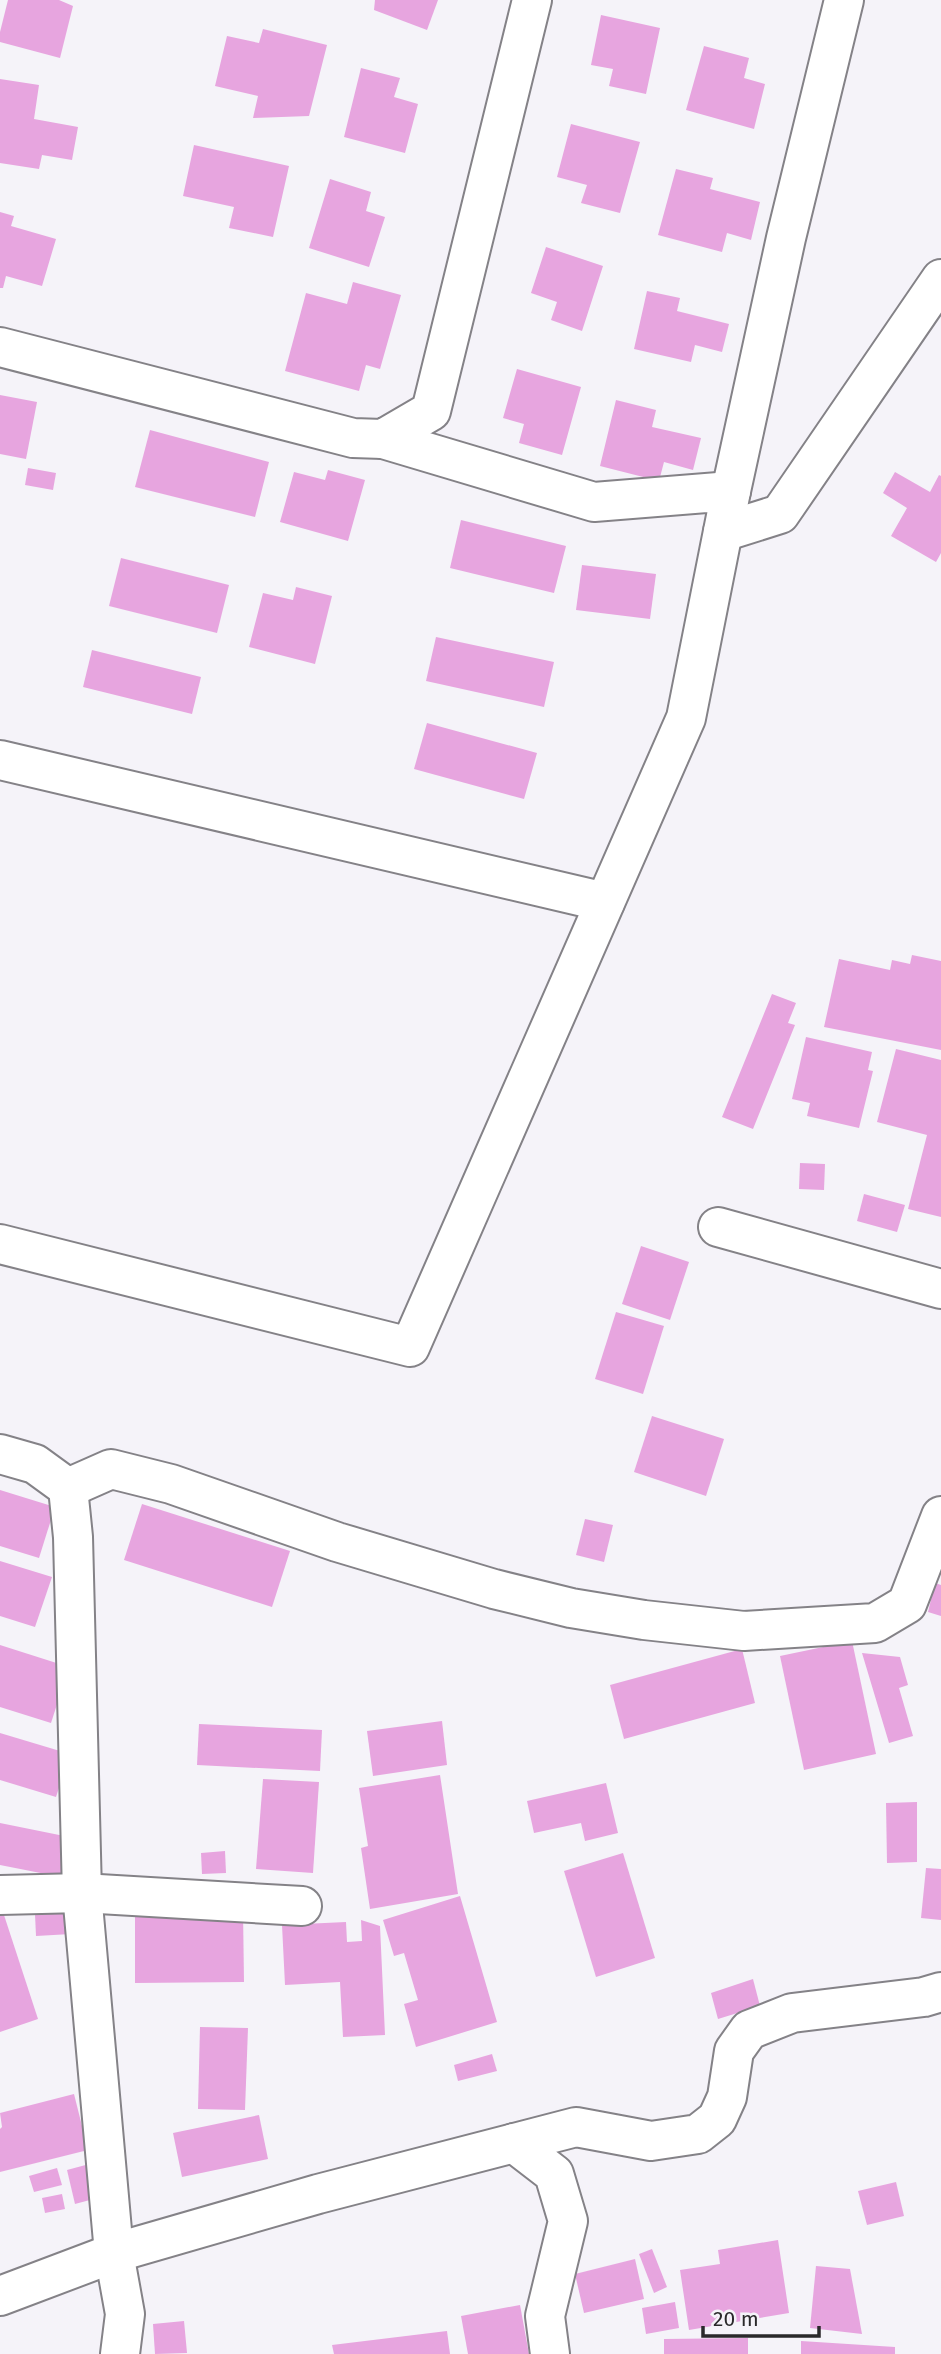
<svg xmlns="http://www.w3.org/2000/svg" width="941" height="2354" font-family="'Fira Sans',sans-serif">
<rect width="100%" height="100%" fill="#f5f3f9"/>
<g fill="#e7a5df">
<path d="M8,0H59L73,6L60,58L0,42V32Z"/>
<path d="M375,0H438L427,30L374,10Z"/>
<path d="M601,15L660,28L646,94L609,86L613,69L591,65Z"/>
<path d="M263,29L327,45L309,116L253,118L258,96L215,86L227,36L259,43Z"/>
<path d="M704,46L749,58L744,78L765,84L754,129L686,110Z"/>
<path d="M361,68L400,78L394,97L418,104L405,153L344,137Z"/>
<path d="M0,79L39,85L34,119L78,127L72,160L42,155L39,169L0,163Z"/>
<path d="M571,124L640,142L620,213L581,203L587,185L557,177Z"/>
<path d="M194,145L289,166L273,237L229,228L234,207L183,196Z"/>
<path d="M676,169L713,178L710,189L760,202L751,240L727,233L722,252L658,235Z"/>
<path d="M330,179L371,192L366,211L385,217L369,267L309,248Z"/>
<path d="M0,212L14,216L11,226L56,239L42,286L6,276L3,288H0Z"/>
<path d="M546,247L603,266L582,331L551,320L557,302L531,293Z"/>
<path d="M353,282L401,295L380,369L366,365L359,391L285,371L306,293L347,304Z"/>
<path d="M647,291L680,298L677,311L729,324L722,352L695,345L691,362L634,349Z"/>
<path d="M517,369L581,387L562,455L519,443L524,424L503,418Z"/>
<path d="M0,395L37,402L26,459L0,454Z"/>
<path d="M616,400L656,410L652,427L701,438L693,470L664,462L659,481L600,466Z"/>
<path d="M150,430L269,462L255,517L135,487Z"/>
<path d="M28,468L56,473L53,490L25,485Z"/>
<path d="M328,470L365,480L348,541L280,522L294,472L325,480Z"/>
<path d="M895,472L930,492L939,475L941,476V553L936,562L891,536L907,508L883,493Z"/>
<path d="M461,520L566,546L554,593L450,568Z"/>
<path d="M121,558L229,585L217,633L109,606Z"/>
<path d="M582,565L656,574L650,619L576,610Z"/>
<path d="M296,587L332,596L315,664L249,647L263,593L293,600Z"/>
<path d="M436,637L554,662L544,707L426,681Z"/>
<path d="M92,650L201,677L192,714L83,687Z"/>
<path d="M427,723L537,753L524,799L414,769Z"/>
<path d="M912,955L941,961V1050L824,1027L839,959L890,970L892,960L910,964Z"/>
<path d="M772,994L796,1003L788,1023L795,1025L753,1129L722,1117Z"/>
<path d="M806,1037L872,1052L868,1070L873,1071L859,1128L807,1116L810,1103L792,1099Z"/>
<path d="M896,1049L941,1060V1217L908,1209L927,1135L877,1122Z"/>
<path d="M800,1163L825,1164L824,1190L799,1189Z"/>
<path d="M864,1194L905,1205L897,1232L857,1221Z"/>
<path d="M641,1246L689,1262L670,1320L622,1304Z"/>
<path d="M616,1312L664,1326L643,1394L595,1379Z"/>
<path d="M652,1416L724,1439L706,1496L634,1472Z"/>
<path d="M0,1490L55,1507L39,1558L0,1546Z"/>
<path d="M142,1504L290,1551L272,1607L124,1560Z"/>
<path d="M585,1519L613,1525L604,1562L576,1555Z"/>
<path d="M0,1561L52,1577L35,1627L0,1616Z"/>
<path d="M935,1583L941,1585V1616L928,1612Z"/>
<path d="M852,1641L876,1754L804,1770L780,1656Z"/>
<path d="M0,1645L69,1667L51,1723L0,1707Z"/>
<path d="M742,1649L755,1703L624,1739L610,1685Z"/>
<path d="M862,1653L900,1657L908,1685L899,1688L913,1736L889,1743Z"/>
<path d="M442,1721L447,1765L373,1776L367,1731Z"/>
<path d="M199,1724L322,1730L320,1771L197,1765Z"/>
<path d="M0,1733L70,1754L56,1797L0,1780Z"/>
<path d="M440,1775L458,1894L370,1909L361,1848L368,1846L359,1788Z"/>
<path d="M263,1779L319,1782L313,1873L256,1869Z"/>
<path d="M606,1783L618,1833L585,1841L581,1823L534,1833L527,1801Z"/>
<path d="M917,1802V1862L887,1863L886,1803Z"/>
<path d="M0,1823L79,1839L71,1879L0,1865Z"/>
<path d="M225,1851L226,1873L202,1874L201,1853Z"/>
<path d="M623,1853L655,1958L596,1977L564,1871Z"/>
<path d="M926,1868L941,1869V1920L921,1918Z"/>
<path d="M460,1896L497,2022L416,2047L404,2004L418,2000L404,1953L394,1956L383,1920Z"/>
<path d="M243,1911L244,1982L135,1983V1912Z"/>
<path d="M3,1912L38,2019L0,2032V1913Z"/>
<path d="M71,1912V1934L36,1936L35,1914Z"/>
<path d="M361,1920L380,1926L385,2035L343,2037L340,1982L285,1985L282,1925L346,1922L347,1942L362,1941Z"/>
<path d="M753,1979L760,2006L718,2019L711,1993Z"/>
<path d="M200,2027L248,2028L245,2110L198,2109Z"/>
<path d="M492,2054L497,2071L458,2081L454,2065Z"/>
<path d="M74,2094L88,2150L0,2172V2129L2,2127L0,2113Z"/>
<path d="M259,2115L268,2159L182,2177L173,2133Z"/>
<path d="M93,2163L101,2197L75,2204L67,2170Z"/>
<path d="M57,2168L62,2185L34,2192L29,2176Z"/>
<path d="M896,2182L904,2216L867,2225L858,2191Z"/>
<path d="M62,2194L65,2209L45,2213L42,2198Z"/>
<path d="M778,2240L789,2313L689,2330L680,2270L720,2264L718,2250Z"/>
<path d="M652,2249L667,2287L654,2293L639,2254Z"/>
<path d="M635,2259L644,2299L584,2313L575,2274Z"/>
<path d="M816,2266L850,2269L862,2334L810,2328Z"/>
<path d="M675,2302L679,2328L646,2334L642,2308Z"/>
<path d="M520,2305L529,2354H468L461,2316Z"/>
<path d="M184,2321L187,2353L155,2354L153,2324Z"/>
<path d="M447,2331L450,2354H334L332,2345Z"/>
<path d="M748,2338V2354H664V2339Z"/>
<path d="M801,2341L895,2347V2354H801Z"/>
</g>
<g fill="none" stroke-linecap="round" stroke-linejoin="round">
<g stroke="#848287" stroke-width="42">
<g id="minor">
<path d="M0,347L353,438L383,439L431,411L532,0"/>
<path d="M731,491L786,238L844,0"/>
<path d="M723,532L780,514L941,279"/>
<path d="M0,760L605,902"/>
<path d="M718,1227L941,1289"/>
<path d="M0,1244L410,1347L686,718L731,491L594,502L383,439"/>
<path d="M0,1454L35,1464L68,1488L73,1537L82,1893L114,2253L125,2314L120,2354"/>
<path d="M68,1488L111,1469L171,1484L337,1542L494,1589L571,1608L644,1620L744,1631L875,1623L907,1604L941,1516"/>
<path d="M0,1895L82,1893L302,1906"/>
<path d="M514,2143L554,2174L568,2221L545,2316L550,2354"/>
<path d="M0,2296L114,2253L318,2194L576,2127L651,2141L698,2134L717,2119L727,2097L734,2051L749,2030L792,2013L924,1997L941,1992"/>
</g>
</g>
<use href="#minor" stroke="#fff" stroke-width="38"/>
</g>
<path d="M703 2326v10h116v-10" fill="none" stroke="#2a292b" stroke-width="3.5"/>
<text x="713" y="2326" font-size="21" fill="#2a292b" stroke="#f5f3f9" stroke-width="5" paint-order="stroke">20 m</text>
</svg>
